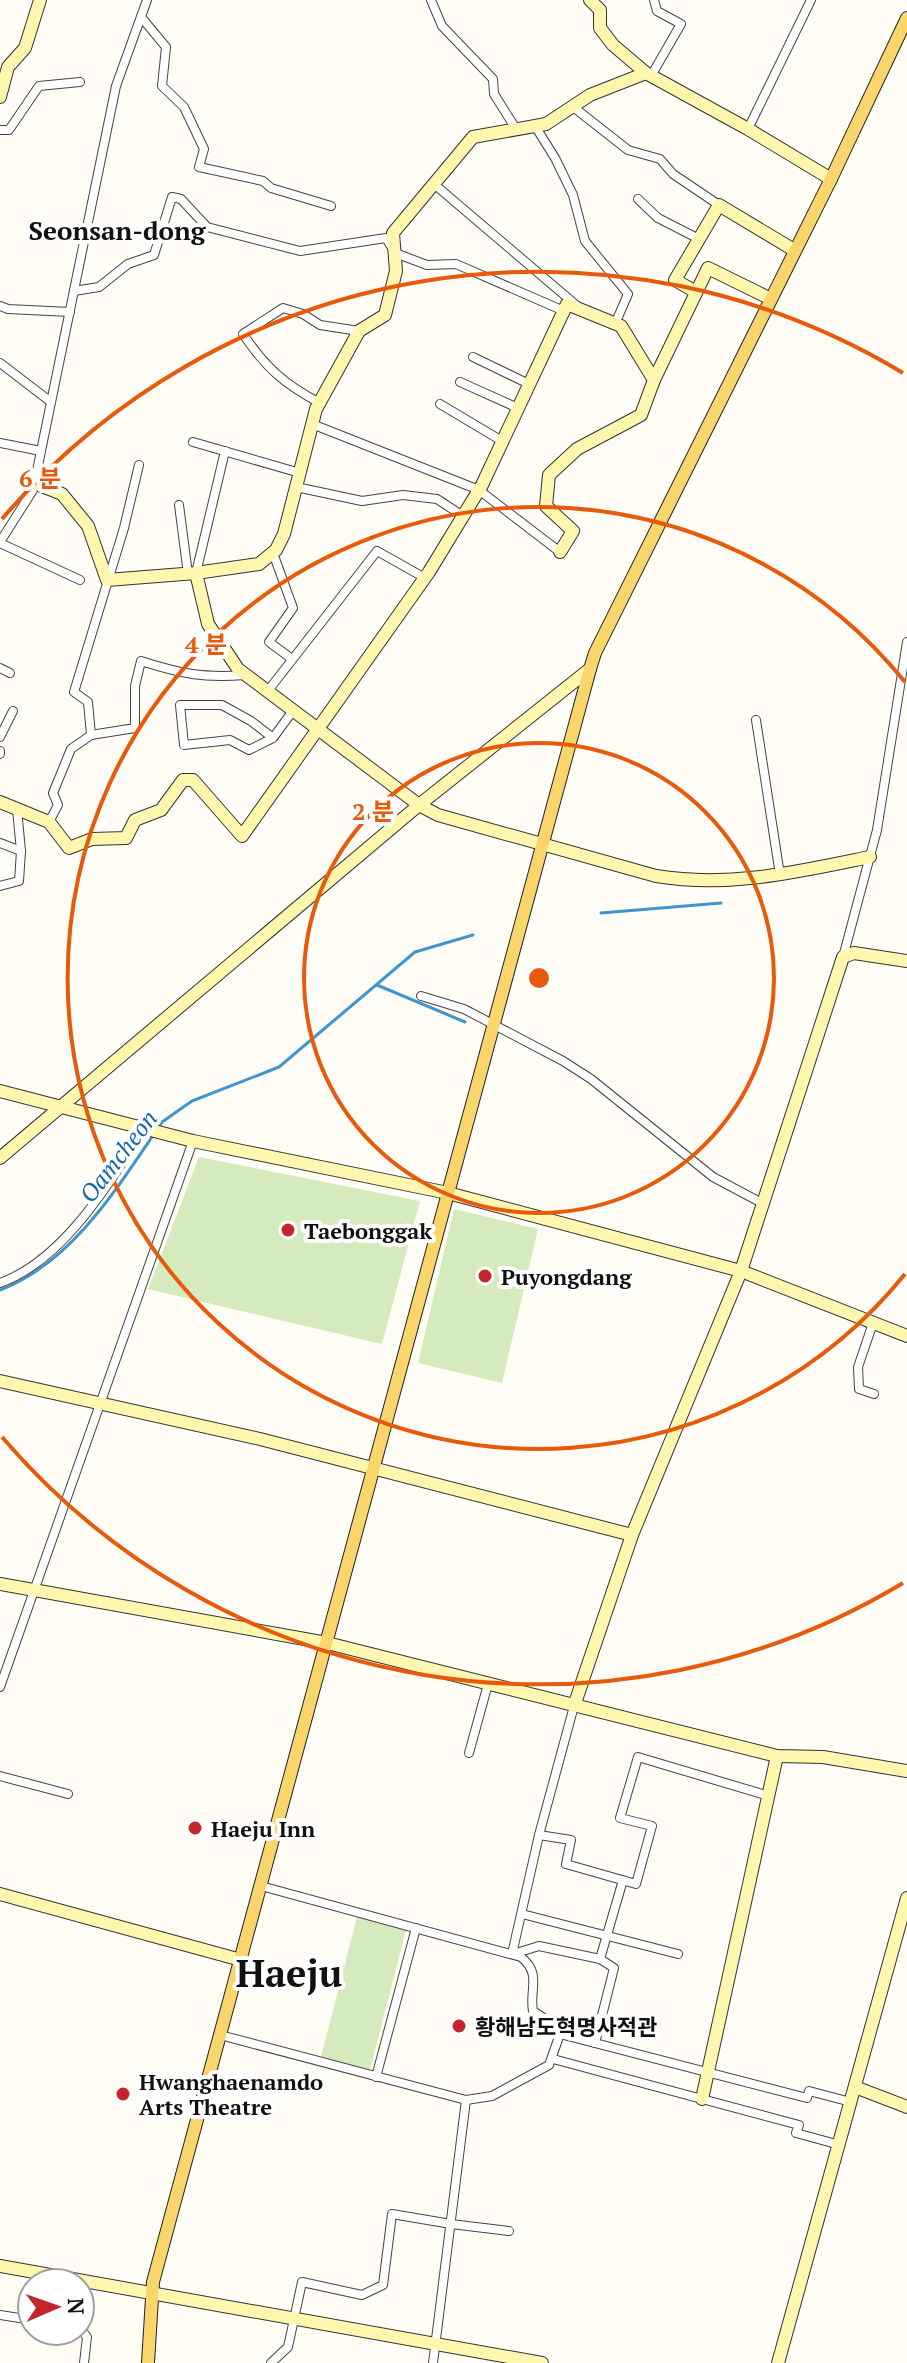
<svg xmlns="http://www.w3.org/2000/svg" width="907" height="2363" font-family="'PT Serif','Noto Sans KR',serif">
<rect width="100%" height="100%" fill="#fffdf5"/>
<g fill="#d5ebbd">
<path d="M199,1157L420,1201L382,1344L148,1289Z"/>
<path d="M454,1209L538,1229L502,1383L418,1363Z"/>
<path d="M357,1917L406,1930L370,2070L321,2057Z"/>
</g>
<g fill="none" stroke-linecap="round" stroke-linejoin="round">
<g stroke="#3f96cf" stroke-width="3">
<path d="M601,913L721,903"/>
<path d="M377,985L465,1022"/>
<path d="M158,1128L162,1122L192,1101L279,1067L415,952L473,935"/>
<path d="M0,1290C69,1264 114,1193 154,1134"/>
</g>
<g stroke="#444" stroke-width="10">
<g id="street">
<path d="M431,0L442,26L493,79L494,94L516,129"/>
<path d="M141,17L166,47L162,86L184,107L204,149L199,167L263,181L271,188L331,206"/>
<path d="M651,76L681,24L657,11L654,0"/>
<path d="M572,106L628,150L660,159L673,174L719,205"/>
<path d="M535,126L555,158L573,195L585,241L628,294L615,324"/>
<path d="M748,129L811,0"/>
<path d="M0,130H9L39,86L80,82"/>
<path d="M434,184L576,305"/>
<path d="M638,199L658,218L699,239"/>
<path d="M74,291L99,287L128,264L154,255L172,197L181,199L207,227L300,251L386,238L395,253L427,265L456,264L564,311"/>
<path d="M0,306L8,309L70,312"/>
<path d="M473,357L529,384"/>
<path d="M0,363L51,402"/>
<path d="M460,382L518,408"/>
<path d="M320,403C284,384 266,368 243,334L283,308L303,314L320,325L359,331"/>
<path d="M440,404L502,441"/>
<path d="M312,424L479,490L560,552"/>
<path d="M193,442L300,473"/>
<path d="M0,443L41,451"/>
<path d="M296,487L362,501L403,495L437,499L463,516"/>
<path d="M179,505L188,574"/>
<path d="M0,542L33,490L116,86L147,0"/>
<path d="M0,543L80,580"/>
<path d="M273,553L293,608L269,642L292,659"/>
<path d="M196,573L225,451"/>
<path d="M0,668L10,673"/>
<path d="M267,692L377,551L425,578"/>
<path d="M756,720L780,875"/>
<path d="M91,735L135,728V686L141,661C182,674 202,678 245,675"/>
<path d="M0,737L13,711"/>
<path d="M273,738L251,721L222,705H180L184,745L230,740L249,750L273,738L292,712"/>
<path d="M0,751V754"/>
<path d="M49,822L58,805L53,793L71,749L91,735L88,702L74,692L124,528L139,465"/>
<path d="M0,843L21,851"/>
<path d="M0,886L19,881L21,851L17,809"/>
<path d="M843,957L877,830L907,642"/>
<path d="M421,996L464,1009L563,1061L591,1079L713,1177L762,1203"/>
<path d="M0,1283C64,1260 109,1183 144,1129"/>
<path d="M873,1323L858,1367L859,1389L874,1394"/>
<path d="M0,1687L193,1141"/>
<path d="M469,1753L488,1684"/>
<path d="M0,1776L68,1794"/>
<path d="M539,1835L571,1840L566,1864L636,1884L652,1826L620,1818L638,1757L769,1796"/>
<path d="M522,1914L678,1954"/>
<path d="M512,1954L539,1835L574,1706"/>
<path d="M513,1954L539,1946L600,1959L614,1968L595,2043"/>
<path d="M600,1959L623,1880"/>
<path d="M560,2034L807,2098L809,2091L851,2102"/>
<path d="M220,2035L466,2100L492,2096L549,2065L560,2034L557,2027L533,2011C529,1989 542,1974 521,1957L261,1886"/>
<path d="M553,2059L799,2125L796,2133L840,2145"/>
<path d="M376,2077L416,1928"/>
<path d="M0,2315L32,2320"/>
<path d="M80,2328L87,2337L84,2363"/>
<path d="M271,2363L288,2347L302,2282L362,2295L383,2285L392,2214L451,2224L509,2231"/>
<path d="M433,2363L466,2100"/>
</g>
</g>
<g stroke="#333" stroke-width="14">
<g id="secondary">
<path d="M590,0L600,10V28L613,45L646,73L748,129L831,179"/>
<path d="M0,97L8,67L25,48L40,0"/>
<path d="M696,292L675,280L719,205L794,250"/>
<path d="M654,380L708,268L771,299"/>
<path d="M34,483L62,494L88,526L107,580L196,573L259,564L276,550L284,534L316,409L359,331L385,315L396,271L393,233L473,137L546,124L590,95L646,73"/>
<path d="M196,573L208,624L238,669L419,805L438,815L656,876C730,888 797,872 870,857"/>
<path d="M0,802L49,822L69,848L92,839L126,838L135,820L161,810L183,780H193L242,836L429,572L482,485L567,304L621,326L654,380L641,415L577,449L549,475L546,506L573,531L560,552"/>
<path d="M0,1091L193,1141L448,1193L741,1271L907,1336"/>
<path d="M0,1158L419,805L590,669"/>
<path d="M0,1381L260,1439L632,1535"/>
<path d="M0,1584L327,1643L777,1756L823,1757L907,1771"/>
<path d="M574,1706L632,1535L741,1271L843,957L854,953L907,961"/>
<path d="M0,1894L241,1960"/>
<path d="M855,2087L907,2107"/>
<path d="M702,2099L777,1756"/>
<path d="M0,2266L542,2363"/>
<path d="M778,2363L907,1898"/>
</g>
</g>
<g stroke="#222" stroke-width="14">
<path id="primary" d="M148,2363L153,2282L590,669L595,653L831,179L907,18"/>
</g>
<use href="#street" stroke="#fff" stroke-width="8"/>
<use href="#secondary" stroke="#fff6b0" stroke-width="12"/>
<use href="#primary" stroke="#f9d66b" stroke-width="12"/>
</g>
<g fill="none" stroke="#e8590c" stroke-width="4">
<circle cx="539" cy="978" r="235"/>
<path d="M905 1274A471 471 0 1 1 905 682"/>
<path d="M903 1583A706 706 0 0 1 2 1437M2 519A706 706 0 0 1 903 373"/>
</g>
<g fill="#c4262e" stroke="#fff" stroke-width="3">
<circle cx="288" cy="1230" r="8"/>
<circle cx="485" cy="1276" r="8"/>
<circle cx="195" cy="1828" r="8"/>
<circle cx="459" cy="2026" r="8"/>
<circle cx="123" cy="2094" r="8"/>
</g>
<g text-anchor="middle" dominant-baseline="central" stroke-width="8" stroke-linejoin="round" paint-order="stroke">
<g font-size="22" font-weight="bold" fill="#111" stroke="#fff" text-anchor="start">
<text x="304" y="1230">Taebonggak</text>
<text x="501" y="1276">Puyongdang</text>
<text x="211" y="1828">Haeju Inn</text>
<text x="475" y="2026">황해남도혁명사적관</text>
<text x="139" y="2081">Hwanghaenamdo<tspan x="139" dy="25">Arts Theatre</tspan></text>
</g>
<g font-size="24" font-style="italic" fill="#1768a6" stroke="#fff">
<text transform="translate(118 1156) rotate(-52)">Oamcheon</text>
</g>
<g font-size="26" font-weight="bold" fill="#111" stroke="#fff">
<text x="117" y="230">Seonsan-dong</text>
</g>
<g font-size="38" font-weight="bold" fill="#111" stroke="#fff">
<text x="289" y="1973">Haeju</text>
</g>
</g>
<circle cx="539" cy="978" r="12" fill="#e8590c" stroke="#fff" stroke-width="4"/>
<g font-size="24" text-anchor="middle" font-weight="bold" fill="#e8590c" stroke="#fff" stroke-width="8" stroke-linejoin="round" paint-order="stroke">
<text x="40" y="487">6 분</text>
<text x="206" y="653">4 분</text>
<text x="373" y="820">2 분</text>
</g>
<g transform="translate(56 2307) rotate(88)"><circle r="38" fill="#ffffff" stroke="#a0a0a0" stroke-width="2"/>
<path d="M0-6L14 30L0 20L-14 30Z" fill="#c4262e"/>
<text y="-12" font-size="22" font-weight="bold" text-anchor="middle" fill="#111111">N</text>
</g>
</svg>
